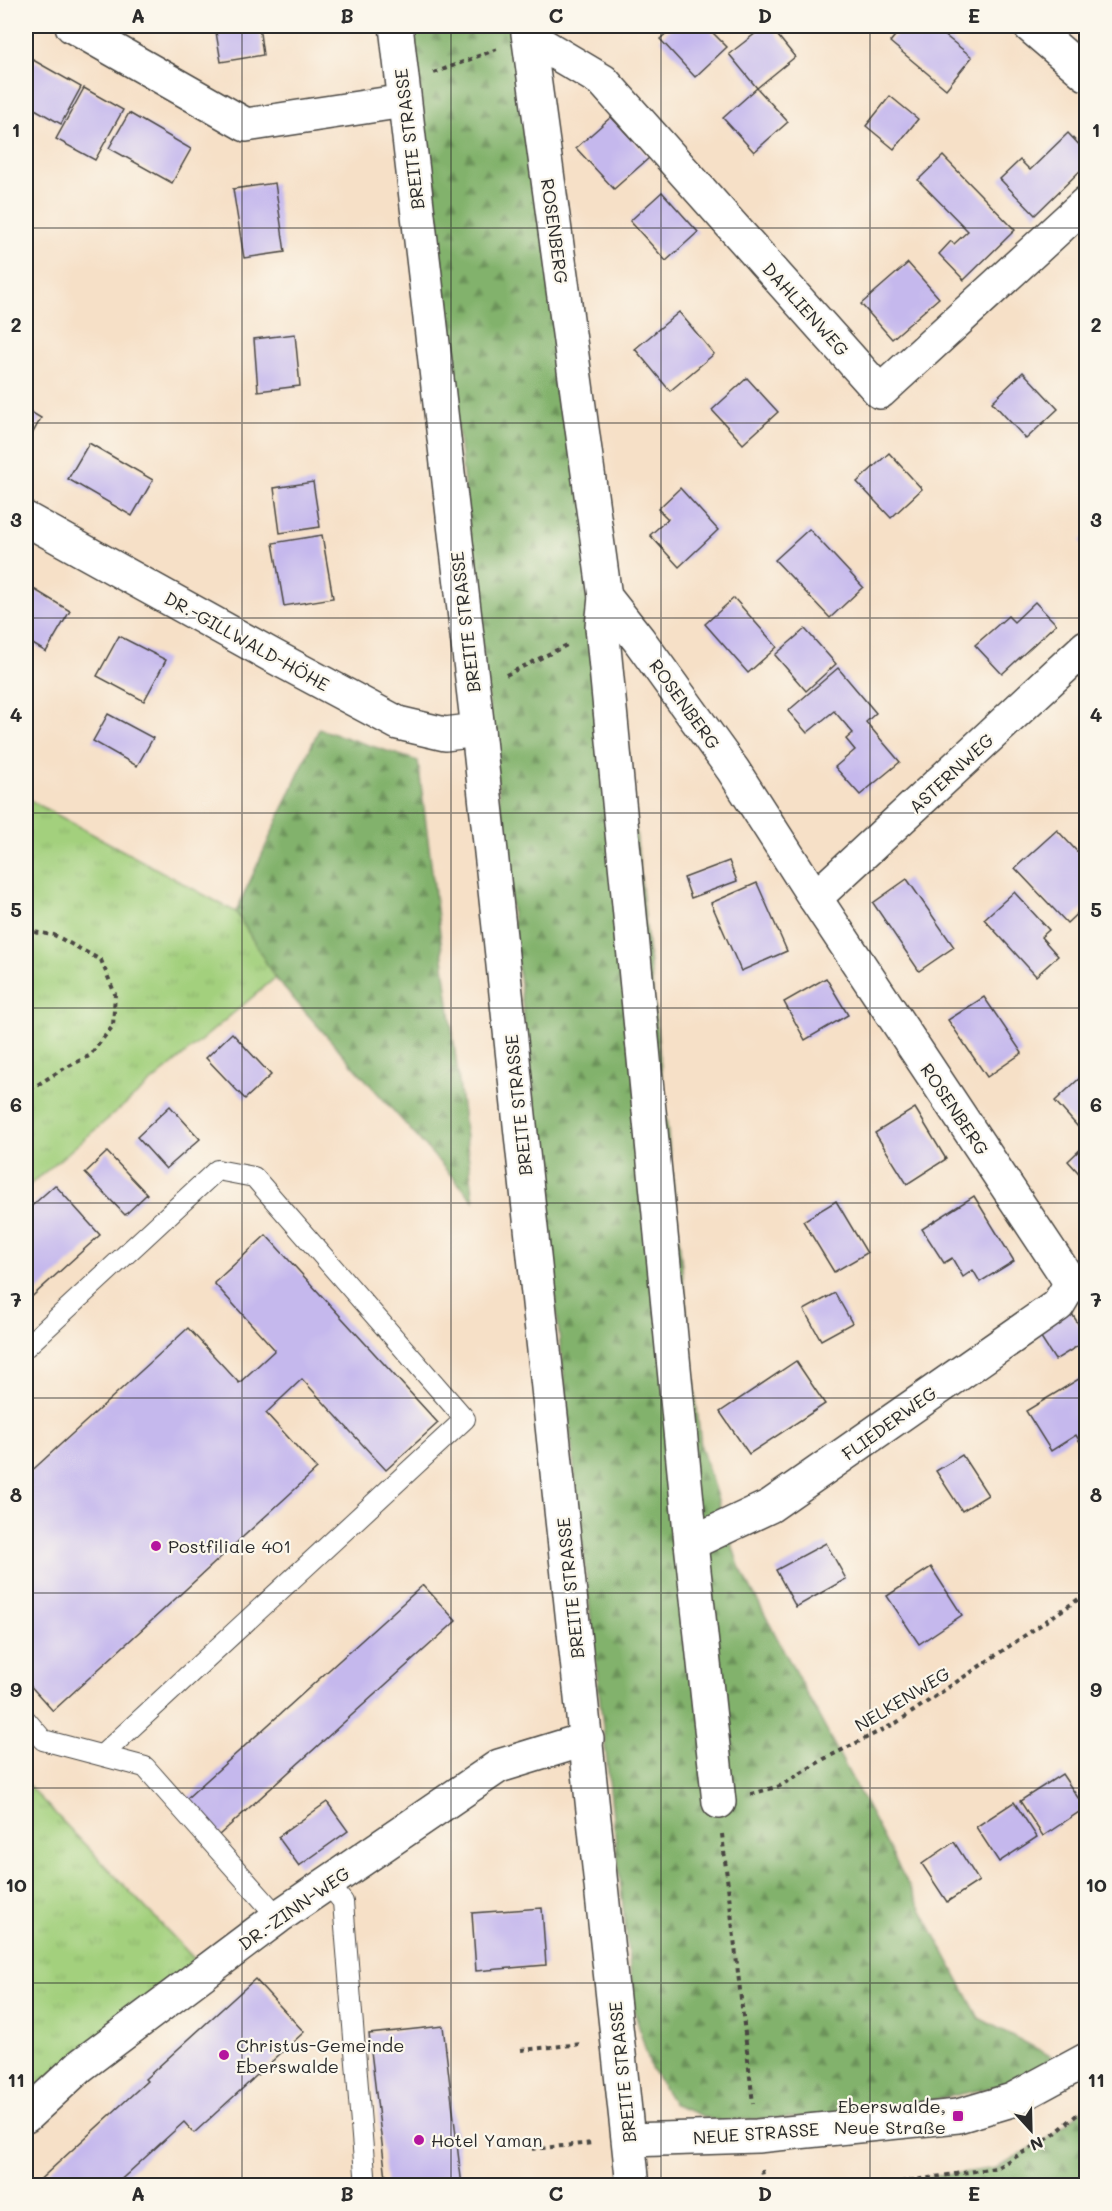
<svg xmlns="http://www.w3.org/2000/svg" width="1112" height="2211" font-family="Mali,sans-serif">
<defs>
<pattern id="forest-firs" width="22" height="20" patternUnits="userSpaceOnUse" patternTransform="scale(1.5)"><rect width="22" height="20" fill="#82b26c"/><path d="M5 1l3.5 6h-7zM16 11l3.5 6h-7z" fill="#6b9159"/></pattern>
<pattern id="park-tufts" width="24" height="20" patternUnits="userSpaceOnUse" patternTransform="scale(1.5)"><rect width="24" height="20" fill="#a3d07d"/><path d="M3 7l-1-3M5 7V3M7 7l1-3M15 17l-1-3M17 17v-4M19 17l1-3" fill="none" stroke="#8cb36c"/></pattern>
</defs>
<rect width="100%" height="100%" fill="#fbf7ec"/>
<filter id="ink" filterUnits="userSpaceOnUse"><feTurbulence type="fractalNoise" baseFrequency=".0167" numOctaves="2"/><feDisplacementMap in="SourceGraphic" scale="12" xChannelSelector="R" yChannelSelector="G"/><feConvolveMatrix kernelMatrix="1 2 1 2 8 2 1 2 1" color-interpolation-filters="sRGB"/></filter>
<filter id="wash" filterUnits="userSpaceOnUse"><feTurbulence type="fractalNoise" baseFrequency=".008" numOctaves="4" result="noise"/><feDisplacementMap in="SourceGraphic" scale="24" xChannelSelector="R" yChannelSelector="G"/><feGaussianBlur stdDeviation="1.35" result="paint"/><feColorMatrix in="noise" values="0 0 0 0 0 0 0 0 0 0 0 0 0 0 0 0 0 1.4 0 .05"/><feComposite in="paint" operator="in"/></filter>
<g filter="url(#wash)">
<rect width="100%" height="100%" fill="#f6e0c7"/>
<g fill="url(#forest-firs)" stroke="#566e4c" stroke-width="1.5">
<path d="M413,26H537L616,643L701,1447L739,1566L979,2018L1056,2059L1007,2084L868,2114L716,2121L674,2105L650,2066L635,2013Z"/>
<path d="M319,729L418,761L474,1201L275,978L236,912Z"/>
<path d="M1086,2107V2185H874L996,2168L1052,2136Z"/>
<path d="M714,2182L827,2185H707Z"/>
</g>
<g fill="url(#park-tufts)" stroke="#677e54" stroke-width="1.5">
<path d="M26,798L236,912L275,978L26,1188Z"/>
<path d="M26,1783L206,1971L26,2116Z"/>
</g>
<g id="blocks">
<g fill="#c5b8ed">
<path d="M215,26H259L263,55L221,62Z"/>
<path d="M674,26H706L727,47L695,77L660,39Z"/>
<path d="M765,26H770L795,57L757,88L729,54Z"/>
<path d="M903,26H933L972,57L946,89L890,42Z"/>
<path d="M26,56L81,87L61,124L26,104Z"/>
<path d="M84,88L123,110L95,160L56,139Z"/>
<path d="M757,88L788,122L754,152L723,118Z"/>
<path d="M890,96L918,119L894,149L866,126Z"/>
<path d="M129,113L191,149L172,183L109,148Z"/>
<path d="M611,117L649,158L614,189L576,148Z"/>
<path d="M1068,133L1086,152V165L1035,215L1000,179L1020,160L1030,170Z"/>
<path d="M943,156L1015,230L964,280L939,254L951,241L954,244L968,231L918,180Z"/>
<path d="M275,183L285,252L244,258L233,189Z"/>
<path d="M662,192L698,232L666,261L630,221Z"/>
<path d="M908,263L939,298L892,339L861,304Z"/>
<path d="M679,312L714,354L670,391L635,349Z"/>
<path d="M295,334L300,386L258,391L254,339Z"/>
<path d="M1023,372L1058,409L1026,439L992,402Z"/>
<path d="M747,378L778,412L743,444L712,410Z"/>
<path d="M26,409L41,418L26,445Z"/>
<path d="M89,443L153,480L132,516L68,479Z"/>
<path d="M889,453L922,489L891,518L857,482Z"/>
<path d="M313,482L320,527L280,533L274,488Z"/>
<path d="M680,488L718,530L679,567L650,535L668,519L658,509Z"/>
<path d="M809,529L863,587L830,618L775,560Z"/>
<path d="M322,535L333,598L284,606L273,543Z"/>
<path d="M1086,536V548L1080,541Z"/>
<path d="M27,585L70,611L46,652L26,640V588Z"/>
<path d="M734,598L777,647L748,673L705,624Z"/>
<path d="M1035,602L1056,624L1002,674L975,645L1008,616L1014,622Z"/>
<path d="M805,629L836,664L806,691L775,655Z"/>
<path d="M119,636L166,660L144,701L97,676Z"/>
<path d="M838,668L876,713L866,722L900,762L860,795L835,767L855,750L846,739L853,733L834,711L807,733L788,711Z"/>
<path d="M108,714L153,738L137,766L93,741Z"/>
<path d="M1057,830L1086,861V905L1067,923L1015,868Z"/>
<path d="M729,861L737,881L691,898L684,878Z"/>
<path d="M907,879L954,947L919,971L873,903Z"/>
<path d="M757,883L787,951L741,971L711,903Z"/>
<path d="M1014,892L1049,930L1041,937L1058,956L1036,976L984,919Z"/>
<path d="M826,978L848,1015L805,1040L784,1002Z"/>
<path d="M984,997L1022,1053L987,1077L948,1020Z"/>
<path d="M232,1033L271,1075L245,1099L206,1058Z"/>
<path d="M1082,1076L1086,1080V1136L1055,1101Z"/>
<path d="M170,1106L200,1139L166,1169L137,1137Z"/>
<path d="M915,1108L946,1159L907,1184L875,1133Z"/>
<path d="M1086,1144V1181L1068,1161Z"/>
<path d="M107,1152L147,1194L125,1215L85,1173Z"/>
<path d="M55,1185L100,1235L26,1302V1211Z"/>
<path d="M974,1196L1014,1261L980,1282L973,1270L963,1277L952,1258L944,1263L922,1229Z"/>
<path d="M836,1201L867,1253L834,1272L803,1221Z"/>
<path d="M266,1235L438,1423L386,1470L302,1379L266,1413L317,1469L53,1711L26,1681V1476L188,1328L239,1383L275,1350L214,1283Z"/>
<path d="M835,1293L852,1323L821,1340L804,1310Z"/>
<path d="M1069,1309L1086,1336V1341L1055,1360L1035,1329Z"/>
<path d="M796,1361L825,1404L749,1454L720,1412Z"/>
<path d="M1082,1377L1086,1384V1452L1076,1435L1051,1451L1026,1411Z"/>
<path d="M962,1455L988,1495L962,1511L936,1471Z"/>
<path d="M826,1543L846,1579L796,1607L776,1570Z"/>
<path d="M931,1567L962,1615L919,1644L887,1596Z"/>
<path d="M423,1585L456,1621L218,1836L186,1799Z"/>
<path d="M1086,1757V1770L1081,1761Z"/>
<path d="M1062,1774L1085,1808L1043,1836L1020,1801Z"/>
<path d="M327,1802L348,1831L299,1866L278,1837Z"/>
<path d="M1014,1802L1037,1837L999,1862L976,1827Z"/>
<path d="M954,1842L979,1881L947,1902L922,1864Z"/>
<path d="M542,1908L546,1965L476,1971L472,1913Z"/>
<path d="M255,1979L304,2032L194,2133L184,2122L114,2186H33L147,2081L145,2079Z"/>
<path d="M443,2026L462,2186H387L369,2034Z"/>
</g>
</g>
</g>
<g filter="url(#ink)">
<use href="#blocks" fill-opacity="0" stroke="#494642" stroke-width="1.5"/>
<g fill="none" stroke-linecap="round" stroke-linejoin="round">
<g stroke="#494642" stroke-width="22">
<g id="lane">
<path d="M26,1347L217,1170L254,1177L465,1419L102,1755"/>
<path d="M26,1720L43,1740L145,1767L278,1917"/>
<path d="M328,1883L343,1902L366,2186"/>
</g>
</g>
<g stroke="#494642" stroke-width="36">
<g id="street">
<path d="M72,26L246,125L404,101"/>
<path d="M527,26L605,597L639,640L733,770L815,898L1071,1283L1086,1285"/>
<path d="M1030,26L1086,74"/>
<path d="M529,37L603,81L880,392L1086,203"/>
<path d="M26,519L271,655L398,723L445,734L478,730"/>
<path d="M605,597L602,627L691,1543L719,1802"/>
<path d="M815,898L1086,647"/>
<path d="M691,1543L770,1506L1058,1305L1071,1283"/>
<path d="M26,2116L80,2066L278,1917L499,1766L587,1739"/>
<path d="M629,2140L757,2136L958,2116L1012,2100L1086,2060"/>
</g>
</g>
<g stroke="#494642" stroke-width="36">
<path id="secondary" d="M396,26L478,730L633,2186"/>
</g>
<g stroke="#494642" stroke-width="4" stroke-dasharray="4.5 4.5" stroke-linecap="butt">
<path d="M434,73L497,49"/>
<path d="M506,675L569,644"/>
<path d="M26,931L54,935L101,960L115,994L113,1026L89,1056L63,1069L26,1092"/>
<path d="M751,1794L780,1786L824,1759L896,1723L1086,1594"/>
<path d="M722,1834L753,2103"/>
<path d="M521,2050L582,2044"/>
<path d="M532,2149L593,2143"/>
<path d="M762,2170L765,2186"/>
<path d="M874,2186L996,2168L1052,2136L1086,2107"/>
</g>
<use href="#lane" stroke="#fff" stroke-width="20"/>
<use href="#street" stroke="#fff" stroke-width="33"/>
<use href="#secondary" stroke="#fff" stroke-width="33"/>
</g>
</g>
<path fill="none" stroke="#2b2b2b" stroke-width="1.5" stroke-opacity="0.55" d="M242,26V2186M451,26V2186M661,26V2186M870,26V2186M26,228H1086M26,423H1086M26,618H1086M26,813H1086M26,1008H1086M26,1203H1086M26,1398H1086M26,1593H1086M26,1788H1086M26,1983H1086"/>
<g fill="#b5179e" stroke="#fbf7ec" stroke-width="2">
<circle cx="156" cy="1546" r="6"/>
<circle cx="224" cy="2055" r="6"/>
<rect x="952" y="2110" width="12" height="12" rx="3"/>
<circle cx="419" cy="2140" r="6"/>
</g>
<g text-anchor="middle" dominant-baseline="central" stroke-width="4.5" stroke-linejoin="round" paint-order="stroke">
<g font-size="18" fill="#2b2b2b" stroke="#fbf7ec">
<text transform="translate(409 139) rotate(-97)">BREITE STRASSE</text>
<text transform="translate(555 231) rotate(82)">ROSENBERG</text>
<text transform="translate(806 309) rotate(48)">DAHLIENWEG</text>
<text transform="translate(465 622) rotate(-97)">BREITE STRASSE</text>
<text transform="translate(247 641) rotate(29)">DR.-GILLWALD-HÖHE</text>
<text transform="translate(685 704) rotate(54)">ROSENBERG</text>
<text transform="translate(951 773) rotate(-43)">ASTERNWEG</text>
<text transform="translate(518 1105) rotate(-96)">BREITE STRASSE</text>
<text transform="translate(955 1109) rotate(56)">ROSENBERG</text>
<text transform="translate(889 1423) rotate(-36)">FLIEDERWEG</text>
<text transform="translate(570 1588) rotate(-96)">BREITE STRASSE</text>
<text transform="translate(902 1699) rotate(-31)">NELKENWEG</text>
<text transform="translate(294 1908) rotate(-35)">DR.-ZINN-WEG</text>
<text transform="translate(622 2072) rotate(-96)">BREITE STRASSE</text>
<text transform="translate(756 2133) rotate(-4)">NEUE STRASSE</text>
</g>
<g font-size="18" fill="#2b2b2b" stroke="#fbf7ec" text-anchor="start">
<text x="168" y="1546">Postfiliale 401</text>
<text x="236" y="2045">Christus-Gemeinde<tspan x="236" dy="21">Eberswalde</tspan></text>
<text x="946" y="2106" text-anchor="end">Eberswalde,<tspan x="946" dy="21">Neue Straße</tspan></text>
<text x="431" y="2140">Hotel Yaman</text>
</g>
</g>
<rect width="1112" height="2211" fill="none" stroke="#fbf7ec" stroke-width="66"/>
<g transform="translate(1031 2130) rotate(158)" stroke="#fbf7ec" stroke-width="4.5" paint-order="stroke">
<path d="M0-4.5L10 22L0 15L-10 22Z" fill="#2b2b2b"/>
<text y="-9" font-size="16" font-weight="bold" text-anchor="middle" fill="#2b2b2b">N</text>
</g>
<rect x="33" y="33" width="1046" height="2145" fill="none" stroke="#2b2b2b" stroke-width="2"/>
<g font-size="20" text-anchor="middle" font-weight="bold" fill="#2b2b2b">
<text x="138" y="23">A</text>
<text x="347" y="23">B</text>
<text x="556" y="23">C</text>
<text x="765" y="23">D</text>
<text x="974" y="23">E</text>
<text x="16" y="137">1</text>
<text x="1096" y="137">1</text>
<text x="16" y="332">2</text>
<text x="1096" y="332">2</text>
<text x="16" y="527">3</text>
<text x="1096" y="527">3</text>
<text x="16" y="722">4</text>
<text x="1096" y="722">4</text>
<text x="16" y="917">5</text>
<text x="1096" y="917">5</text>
<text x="16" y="1112">6</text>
<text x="1096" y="1112">6</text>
<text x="16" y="1307">7</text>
<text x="1096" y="1307">7</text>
<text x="16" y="1502">8</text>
<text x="1096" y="1502">8</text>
<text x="16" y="1697">9</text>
<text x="1096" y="1697">9</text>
<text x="16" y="1892">10</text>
<text x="1096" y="1892">10</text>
<text x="16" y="2087">11</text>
<text x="1096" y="2087">11</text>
<text x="138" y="2201">A</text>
<text x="347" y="2201">B</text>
<text x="556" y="2201">C</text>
<text x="765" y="2201">D</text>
<text x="974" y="2201">E</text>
</g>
</svg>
